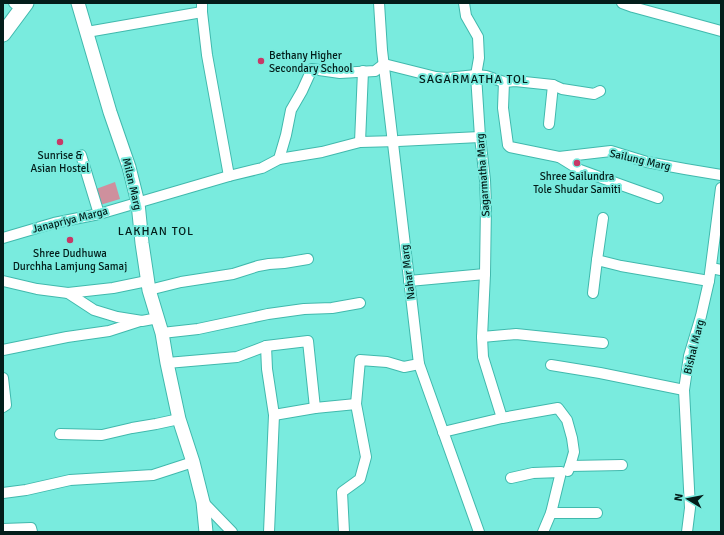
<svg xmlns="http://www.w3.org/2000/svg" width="724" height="535" font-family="Signika,sans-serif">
<rect width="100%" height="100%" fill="#79ebde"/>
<path fill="#ce909d" d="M115,182L120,199L100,205L96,189Z"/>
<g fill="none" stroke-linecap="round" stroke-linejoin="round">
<g stroke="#41b9ad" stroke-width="12">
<g id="minor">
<path d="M14,3L22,9"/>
<path d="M202,3V12L207,55L229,176"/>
<path d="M379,3L382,50L419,364L479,532"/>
<path d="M622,3L633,7L721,31"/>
<path d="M87,32L202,12"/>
<path d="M384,64L436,77L447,78L476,75L486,76L504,82L503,108L508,145L510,147L559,157L611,151L647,162L685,169L721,175"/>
<path d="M363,71L360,142L398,141L480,137"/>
<path d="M504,82L515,81L553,85L562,89L594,94L600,91"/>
<path d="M549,124L553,85"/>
<path d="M81,155L99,214"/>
<path d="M559,157L580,170L627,187L658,198"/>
<path d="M279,159L322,152L360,142"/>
<path d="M3,238L54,223L99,214L229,176L262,168L279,159L286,135L291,110L302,91L312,69L340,73L375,71L384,64"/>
<path d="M597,260L603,218"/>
<path d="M711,268L721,270"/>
<path d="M485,274L482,337L516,334L603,343"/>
<path d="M3,281L37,289L68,293L94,310L117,317L142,321L158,318"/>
<path d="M409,281L485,274L486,205L485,180L480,137L476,75L479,58L478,37L466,16L464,3"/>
<path d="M149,290L181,282L233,274L258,266L269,264L284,263L308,259"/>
<path d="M68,293L113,288L147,281"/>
<path d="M593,293L597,260L621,266L709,281"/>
<path d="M162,333L198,329L268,314L304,309L332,308L360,303"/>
<path d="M266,346L267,369L274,415L315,408L356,404"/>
<path d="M3,350L67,337L109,331L140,321"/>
<path d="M167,363L237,357L266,346L308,341L315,408"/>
<path d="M551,365L600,373L684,390"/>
<path d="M3,378L6,405L3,407"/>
<path d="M502,418L558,408L567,420L572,438L574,452L570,466"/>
<path d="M443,432L502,418L483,357L482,337"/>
<path d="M60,434L102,435L132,428L156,424L179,419"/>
<path d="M568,471L570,466L622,465"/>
<path d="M511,478L533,473L561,472L551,513L543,532"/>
<path d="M3,493L26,490L70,480L153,475L193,462"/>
<path d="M203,502L232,532"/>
<path d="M551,513H597"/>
<path d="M3,529L31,528L32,532"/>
<path d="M269,532L274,415"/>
<path d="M344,532L342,492L360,479L366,457L356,404L360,360L387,362L404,367L419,364"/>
<path d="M687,532L690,508L684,390L689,356L701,316L709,281L721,188"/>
</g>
</g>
<g stroke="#41b9ad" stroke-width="15">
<path id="major" d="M78,3L110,112L129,167L138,203L142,243L149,290L162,333L167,363L179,419L193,462L203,502L206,532"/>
</g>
<g stroke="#41b9ad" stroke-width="17">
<path id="highway" d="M3,34L26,3"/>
</g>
<use href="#minor" stroke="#fff" stroke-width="10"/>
<use href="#major" stroke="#fff" stroke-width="13"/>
<use href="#highway" stroke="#fff" stroke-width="15"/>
</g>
<g fill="#c73967" stroke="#79ebde" stroke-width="1.5">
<circle cx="261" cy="61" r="4"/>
<circle cx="60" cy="142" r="4"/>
<circle cx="577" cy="163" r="4"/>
<circle cx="70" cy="240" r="4"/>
</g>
<g text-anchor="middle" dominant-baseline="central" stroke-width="4" stroke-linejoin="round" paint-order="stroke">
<g font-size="11" fill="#031d1a" stroke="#79ebde">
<text x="269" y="55" text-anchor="start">Bethany Higher<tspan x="269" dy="13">Secondary School</tspan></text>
<text x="60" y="155">Sunrise &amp;<tspan x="60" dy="13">Asian Hostel</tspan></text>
<text x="577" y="176">Shree Sailundra<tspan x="577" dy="13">Tole Shudar Samiti</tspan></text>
<text x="70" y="253">Shree Dudhuwa<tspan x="70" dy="13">Durchha Lamjung Samaj</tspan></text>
</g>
<g font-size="11" fill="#031d1a" stroke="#79ebde">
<text transform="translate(640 160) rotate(13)">Sailung Marg</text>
<text transform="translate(483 175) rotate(-94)">Sagarmatha Marg</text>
<text transform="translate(132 184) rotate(77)">Milan Marg</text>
<text transform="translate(70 220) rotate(-14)">Janapriya Marga</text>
<text transform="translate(408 272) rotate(-97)">Nahar Marg</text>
<text transform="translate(694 347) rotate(-76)">Bishal Marg</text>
</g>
<g font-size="12" letter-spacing="1" fill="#031d1a" stroke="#79ebde">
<text x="474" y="79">SAGARMATHA TOL</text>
<text x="156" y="231">LAKHAN TOL</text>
</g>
</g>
<rect width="724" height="535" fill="none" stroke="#031d1a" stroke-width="8"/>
<g transform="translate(688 499) rotate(280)" stroke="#79ebde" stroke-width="3" paint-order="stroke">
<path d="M0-3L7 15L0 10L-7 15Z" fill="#031d1a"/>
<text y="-6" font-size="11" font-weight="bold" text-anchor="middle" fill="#031d1a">N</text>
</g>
</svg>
